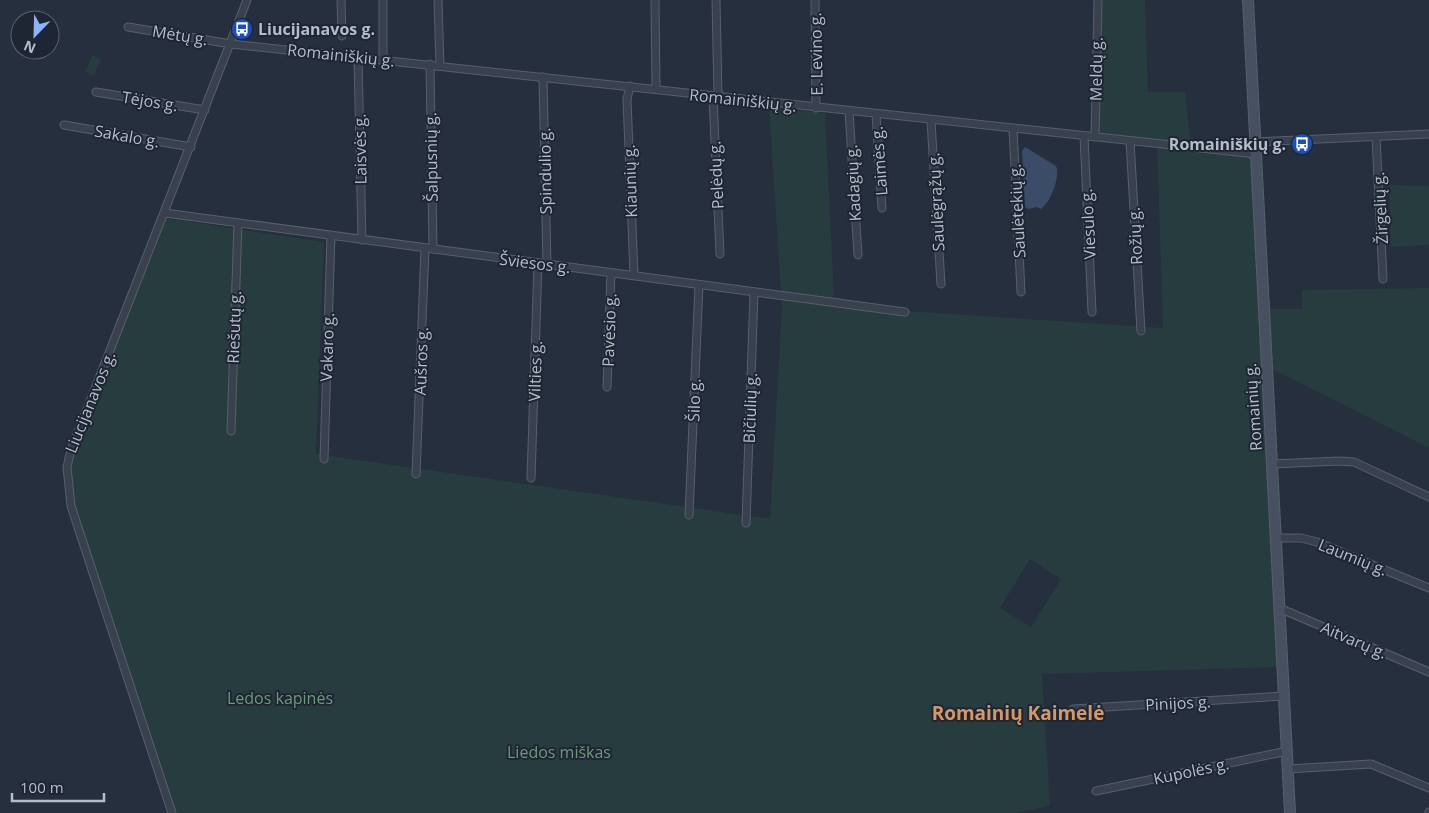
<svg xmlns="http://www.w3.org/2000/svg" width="1429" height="813" font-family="'Open Sans',sans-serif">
<rect width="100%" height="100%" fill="#252f3e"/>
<g fill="#273c3f" fill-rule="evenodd">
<path d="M1100,0H1145L1148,92H1185L1192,152L1259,159L1270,309H1302V290L1429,288V448L1268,367L1282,667L1042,674L1050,806L1016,813H172L71,506L67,467L157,217L324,242L316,454L770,519L782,307L769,107L825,113L834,297L906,311L1163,328L1157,140L1097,132ZM1030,559L1061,579L1031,627L1000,608Z"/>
<path d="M92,55L101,59L94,76L85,72Z"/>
<path d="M1389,185L1429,186V245L1391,247Z"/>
</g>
<path fill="#3a4c67" d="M1025,147L1056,166C1061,176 1050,203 1041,209L1037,207L1028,209L1025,207L1022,151Z"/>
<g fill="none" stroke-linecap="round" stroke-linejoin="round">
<g stroke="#575f6c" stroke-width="9">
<g id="street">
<path d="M341,0L342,36"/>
<path d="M383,0V59"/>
<path d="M438,0L440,66"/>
<path d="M655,0L656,89"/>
<path d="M716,0L718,97"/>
<path d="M815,0L816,108"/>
<path d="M128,27L231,44L1256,154"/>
<path d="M358,58L362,240"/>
<path d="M430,64L433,249"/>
<path d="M543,77L547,265"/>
<path d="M630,86L627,99L634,275"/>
<path d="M96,92L205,110"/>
<path d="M713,97L720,254"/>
<path d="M849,111L858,255"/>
<path d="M876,114L882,208"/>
<path d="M931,121L941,284"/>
<path d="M64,125L191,147"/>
<path d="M1013,129L1021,292"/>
<path d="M1084,136L1092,312"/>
<path d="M1095,137L1098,0"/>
<path d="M1376,137L1383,279"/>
<path d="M1130,141L1141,331"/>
<path d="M1255,142L1429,134"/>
<path d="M165,213L905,312"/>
<path d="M607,387L611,273"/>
<path d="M231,431L238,223"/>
<path d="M324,459L331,235"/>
<path d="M1272,464L1339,461L1354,462L1429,497"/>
<path d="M416,474L425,248"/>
<path d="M531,478L538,263"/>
<path d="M689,515L699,285"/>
<path d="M746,523L754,292"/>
<path d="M1275,538H1301L1317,542L1429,588"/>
<path d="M1279,608L1429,672"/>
<path d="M1073,709L1284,696"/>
<path d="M1288,769L1371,764L1429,788"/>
<path d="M1096,791L1287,751"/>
<path d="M172,813L71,506L67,467L71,450L247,0"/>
<path d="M1429,813V812"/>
</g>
</g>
<g stroke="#575f6c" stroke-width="12">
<path id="secondary" d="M1248,0L1290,813"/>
</g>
<use href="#street" stroke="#39414e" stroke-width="7"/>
<use href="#secondary" stroke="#475061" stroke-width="10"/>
</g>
<defs>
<g id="bus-disc" transform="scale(1.125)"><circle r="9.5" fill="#1a4fb4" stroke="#1e2634"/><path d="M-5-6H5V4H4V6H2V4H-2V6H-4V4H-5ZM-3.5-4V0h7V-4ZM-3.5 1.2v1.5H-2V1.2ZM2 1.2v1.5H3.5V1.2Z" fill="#fff"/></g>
</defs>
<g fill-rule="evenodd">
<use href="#bus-disc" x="242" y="29"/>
<use href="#bus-disc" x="1302" y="144"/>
</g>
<g text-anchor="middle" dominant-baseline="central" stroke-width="4" stroke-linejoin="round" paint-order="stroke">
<g font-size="16" font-weight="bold" fill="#b5bdc9" stroke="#1e2634" text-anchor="start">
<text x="258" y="29">Liucijanavos g.</text>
<text x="1286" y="144" text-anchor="end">Romainiškių g.</text>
</g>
<g font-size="16" fill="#b5bdc9" stroke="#1e2634">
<text transform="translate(180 35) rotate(9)">Mėtų g.</text>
<text transform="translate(816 54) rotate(-91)">E. Levino g.</text>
<text transform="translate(341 55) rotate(6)">Romainiškių g.</text>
<text transform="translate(1096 69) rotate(-89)">Meldų g.</text>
<text transform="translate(743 100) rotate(6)">Romainiškių g.</text>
<text transform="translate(150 101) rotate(9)">Tėjos g.</text>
<text transform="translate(127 136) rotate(10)">Sakalo g.</text>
<text transform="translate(360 149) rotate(-91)">Laisvės g.</text>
<text transform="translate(431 157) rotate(-91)">Šalpusnių g.</text>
<text transform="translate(879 161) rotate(-94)">Laimės g.</text>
<text transform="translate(545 171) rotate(-91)">Spindulio g.</text>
<text transform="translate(716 175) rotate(-93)">Pelėdų g.</text>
<text transform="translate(630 181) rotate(-92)">Kiaunių g.</text>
<text transform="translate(853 183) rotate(-93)">Kadagių g.</text>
<text transform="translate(936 202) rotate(-93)">Saulėgrąžų g.</text>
<text transform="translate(1380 208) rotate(-93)">Žirgelių g.</text>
<text transform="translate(1017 211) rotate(-93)">Saulėtekių g.</text>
<text transform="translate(1088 224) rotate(-93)">Viesulo g.</text>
<text transform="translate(1135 236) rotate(-93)">Rožių g.</text>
<text transform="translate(535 263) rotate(7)">Šviesos g.</text>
<text transform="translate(234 327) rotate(-88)">Riešutų g.</text>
<text transform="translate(609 330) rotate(-88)">Pavėsio g.</text>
<text transform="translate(327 347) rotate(-88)">Vakaro g.</text>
<text transform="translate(421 361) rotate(-88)">Aušros g.</text>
<text transform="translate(535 371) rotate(-88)">Vilties g.</text>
<text transform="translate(694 400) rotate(-88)">Šilo g.</text>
<text transform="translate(90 402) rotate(-68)">Liucijanavos g.</text>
<text transform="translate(1253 407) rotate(-94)">Romainių g.</text>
<text transform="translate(750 408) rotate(-88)">Bičiulių g.</text>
<text transform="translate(1353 557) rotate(22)">Laumių g.</text>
<text transform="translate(1354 640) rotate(23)">Aitvarų g.</text>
<text transform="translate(1178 703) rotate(-3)">Pinijos g.</text>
<text transform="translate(1191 771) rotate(-12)">Kupolės g.</text>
</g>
<g font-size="16" fill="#6c9a77" stroke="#1e2634">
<text x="280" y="698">Ledos kapinės</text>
<text x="559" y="752">Liedos miškas</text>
</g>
<g font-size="19" font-weight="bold" fill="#d49765" stroke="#1e2634">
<text x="1018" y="713">Romainių Kaimelė</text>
</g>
</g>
<g transform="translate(35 35) rotate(203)"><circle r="24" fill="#1e2634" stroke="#5a6270"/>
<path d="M0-4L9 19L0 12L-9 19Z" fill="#8cb4f7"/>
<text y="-8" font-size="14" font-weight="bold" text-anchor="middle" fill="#b5bdc9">N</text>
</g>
<path d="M12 793v8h92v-8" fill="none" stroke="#b5bdc9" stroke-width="2.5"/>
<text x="20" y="793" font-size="15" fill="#b5bdc9" stroke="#1e2634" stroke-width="4" paint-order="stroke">100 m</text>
</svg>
